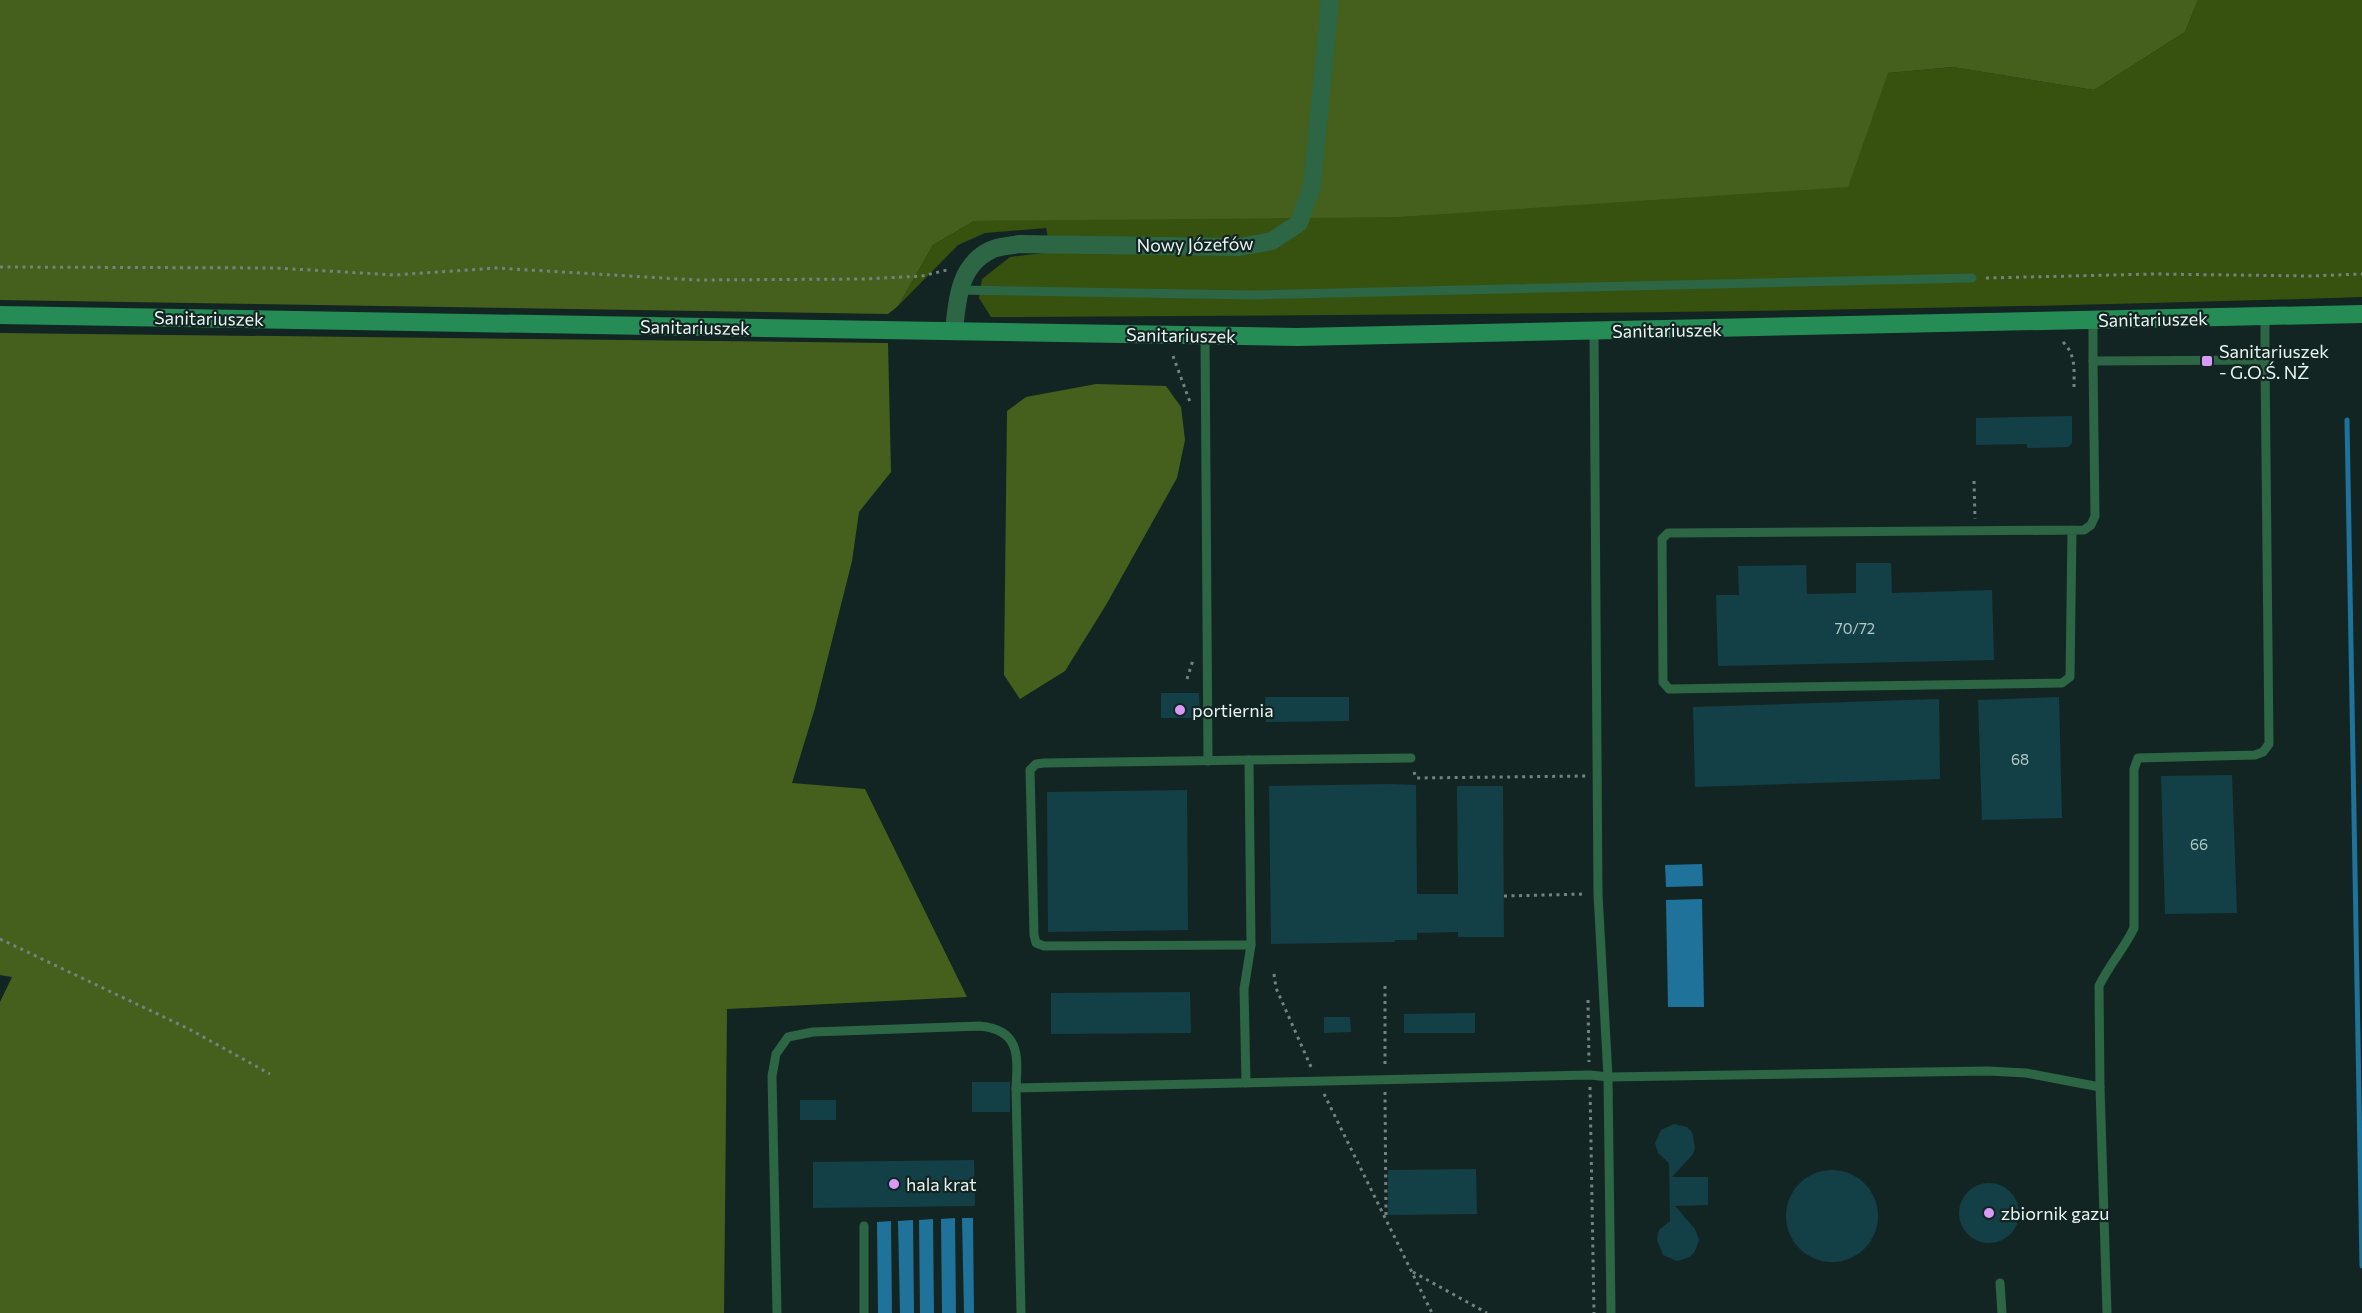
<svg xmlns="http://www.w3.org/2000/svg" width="2362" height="1313" font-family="Commissioner,sans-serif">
<rect width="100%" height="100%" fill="#132522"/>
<path fill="#37510e" d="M2198,0H2362V297C1905,312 1448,315 991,317L979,298L982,279L1010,257L1051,252L1046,228L985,233L958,245L898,306L933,245L974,221L1158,217L1888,73L1953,67L2094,90L2185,32Z"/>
<g fill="#45601d">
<path d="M0,0H2198L2185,32L2094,90L1953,67L1888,73L1848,187L1397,217L974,221L933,245L898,306L888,314L0,300Z"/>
<path d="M0,333L888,343L891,472L859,512L852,561L815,708L792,783L865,789L967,997L727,1009L724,1313H0V1002L12,977L0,975Z"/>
<path d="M1096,384L1166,386L1181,407L1185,440L1177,478L1106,605L1065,671L1020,699L1004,675L1007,411L1026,397Z"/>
</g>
<g fill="#1f729a">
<path d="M1702,864L1703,886L1666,887L1665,865Z"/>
<path d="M1702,899L1704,1007H1668L1666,900Z"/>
<path d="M955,1218L956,1313H942L941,1219Z"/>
<path d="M962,1218H973L974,1313H964Z"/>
<path d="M933,1219L934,1313H920L919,1220Z"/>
<path d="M913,1220L914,1313H900L898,1221Z"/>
<path d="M891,1221L892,1313H878L877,1222Z"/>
</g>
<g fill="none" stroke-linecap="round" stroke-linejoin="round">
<path stroke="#1f729a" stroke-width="5" d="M2347,420L2362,1266"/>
</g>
<g fill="#124046">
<path d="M2072,416V443L2068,447L2027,448V444L1976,445V418Z"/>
<path d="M1856,563H1891L1892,593L1992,590L1994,660L1718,666L1716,595H1739L1738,566L1806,565L1807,594L1856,593Z"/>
<path d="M1161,693H1199L1200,718H1161Z"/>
<path d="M1265,697H1349V721L1266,722Z"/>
<path d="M2059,697L2062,818L1982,820L1978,700Z"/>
<path d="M1939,699L1940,779L1695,787L1693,707Z"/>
<path d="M2232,775L2237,913L2165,914L2161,776Z"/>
<path d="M1390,784L1416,785L1417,894H1458L1457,786H1503L1504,937H1458V932L1417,933V940H1395V942L1271,944L1269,786Z"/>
<path d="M1187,790L1188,930L1048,932L1047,792Z"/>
<path d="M1190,992L1191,1033L1051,1034V993Z"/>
<path d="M1475,1013V1033H1404V1014Z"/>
<path d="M1324,1017H1350L1351,1032L1324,1033Z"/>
<rect x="972" y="1082" width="38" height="30"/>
<rect x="800" y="1100" width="36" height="20"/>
<path d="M1674,1124L1687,1127L1692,1132L1695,1148L1693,1154L1672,1177H1708V1205L1675,1206L1695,1229L1699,1240L1695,1251L1690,1257L1677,1261L1663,1255L1657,1240L1659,1230L1670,1221L1669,1163L1658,1153L1655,1143L1661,1130Z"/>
<path d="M974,1160L975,1206L813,1208V1162Z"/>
<path d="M1476,1169L1477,1214L1388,1215V1170Z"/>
<circle cx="1832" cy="1216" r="46"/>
<circle cx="1989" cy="1213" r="30"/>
</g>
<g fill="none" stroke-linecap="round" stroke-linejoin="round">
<g stroke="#748380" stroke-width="3" stroke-dasharray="3 4.5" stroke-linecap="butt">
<path d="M0,267L276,268L395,275L496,268L696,280L864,279L922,276L947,270"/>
<path d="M1986,278L2153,274L2310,276L2362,274"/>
<path d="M2063,342C2076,355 2074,369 2074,387"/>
<path d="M1173,356L1190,402"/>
<path d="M1974,481L1975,519"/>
<path d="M1187,679L1193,660"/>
<path d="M1414,772L1416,778L1586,776"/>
<path d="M1504,896L1586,894"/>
<path d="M0,939L189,1029L270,1074"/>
<path d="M1274,974L1276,988L1311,1067"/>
<path d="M1385,986V1067"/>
<path d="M1588,1000L1589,1062"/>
<path d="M1590,1087L1594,1313"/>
<path d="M1385,1092L1386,1217"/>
<path d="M1324,1094L1432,1313"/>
<path d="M1413,1272L1487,1313"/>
</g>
<g stroke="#2c6644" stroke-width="9">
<path d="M959,290L1254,295L1972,278"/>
<path d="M2093,320V361L2265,360V316"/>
<path d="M1594,332L1598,894L1608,1077L1611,1313"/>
<path d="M1205,335L1208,761"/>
<path d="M2072,530L2070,677L2062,683L1669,689L1663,682L1662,539L1668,533L2084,530L2091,525L2095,516L2093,361"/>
<path d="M1249,760L1044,763L1036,764L1030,770L1034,935L1036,943L1044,946L1251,945"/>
<path d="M1246,1083L1244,989L1251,945L1249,760L1411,758"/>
<path d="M2100,1087L2099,986C2109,965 2124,949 2134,928V769L2138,758L2255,755L2263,752L2269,744L2265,360"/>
<path d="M1016,1088L1021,1313"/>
<path d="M864,1226V1313"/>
<path d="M2000,1283L2002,1313"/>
<path d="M777,1313L772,1076L776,1054L788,1037L813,1032L980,1026C1020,1030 1018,1055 1016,1088L1590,1075L1608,1077L1988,1071L2026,1073L2100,1087L2107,1313"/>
</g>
<path stroke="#2c6644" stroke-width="18" d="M954,331C957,300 959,265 991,250C999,246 1011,246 1019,244L1239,247L1272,241L1299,223L1312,186L1330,0"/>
<path stroke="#268c56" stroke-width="18" d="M0,315L1297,337L2362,314"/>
</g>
<g fill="#d99af7" stroke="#132522" stroke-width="2">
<rect x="2201" y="355" width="12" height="12" rx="3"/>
<circle cx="1180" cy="710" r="6"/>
<circle cx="894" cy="1184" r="6"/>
<circle cx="1989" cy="1213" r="6"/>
</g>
<g text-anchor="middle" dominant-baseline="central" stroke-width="4.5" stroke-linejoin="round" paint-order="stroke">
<g font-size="15" fill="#b3c8c7">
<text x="1855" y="628">70/72</text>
<text x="2020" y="759">68</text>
<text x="2199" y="844">66</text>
</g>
<g font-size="18" fill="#e9f5f2" stroke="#132522">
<text transform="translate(1195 244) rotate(-1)">Nowy Józefów</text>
<text transform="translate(209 318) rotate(1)">Sanitariuszek</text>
<text transform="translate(2153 319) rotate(-1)">Sanitariuszek</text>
<text transform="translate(695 327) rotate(1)">Sanitariuszek</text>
<text transform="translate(1667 330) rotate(-1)">Sanitariuszek</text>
<text transform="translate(1181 335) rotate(1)">Sanitariuszek</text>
</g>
<g font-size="18" fill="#e9f5f2" stroke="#132522" text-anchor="start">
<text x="2219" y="351">Sanitariuszek<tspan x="2219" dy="21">- G.O.Ś. NŻ</tspan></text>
<text x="1192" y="710">portiernia</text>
<text x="906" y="1184">hala krat</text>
<text x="2001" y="1213">zbiornik gazu</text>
</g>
</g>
</svg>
